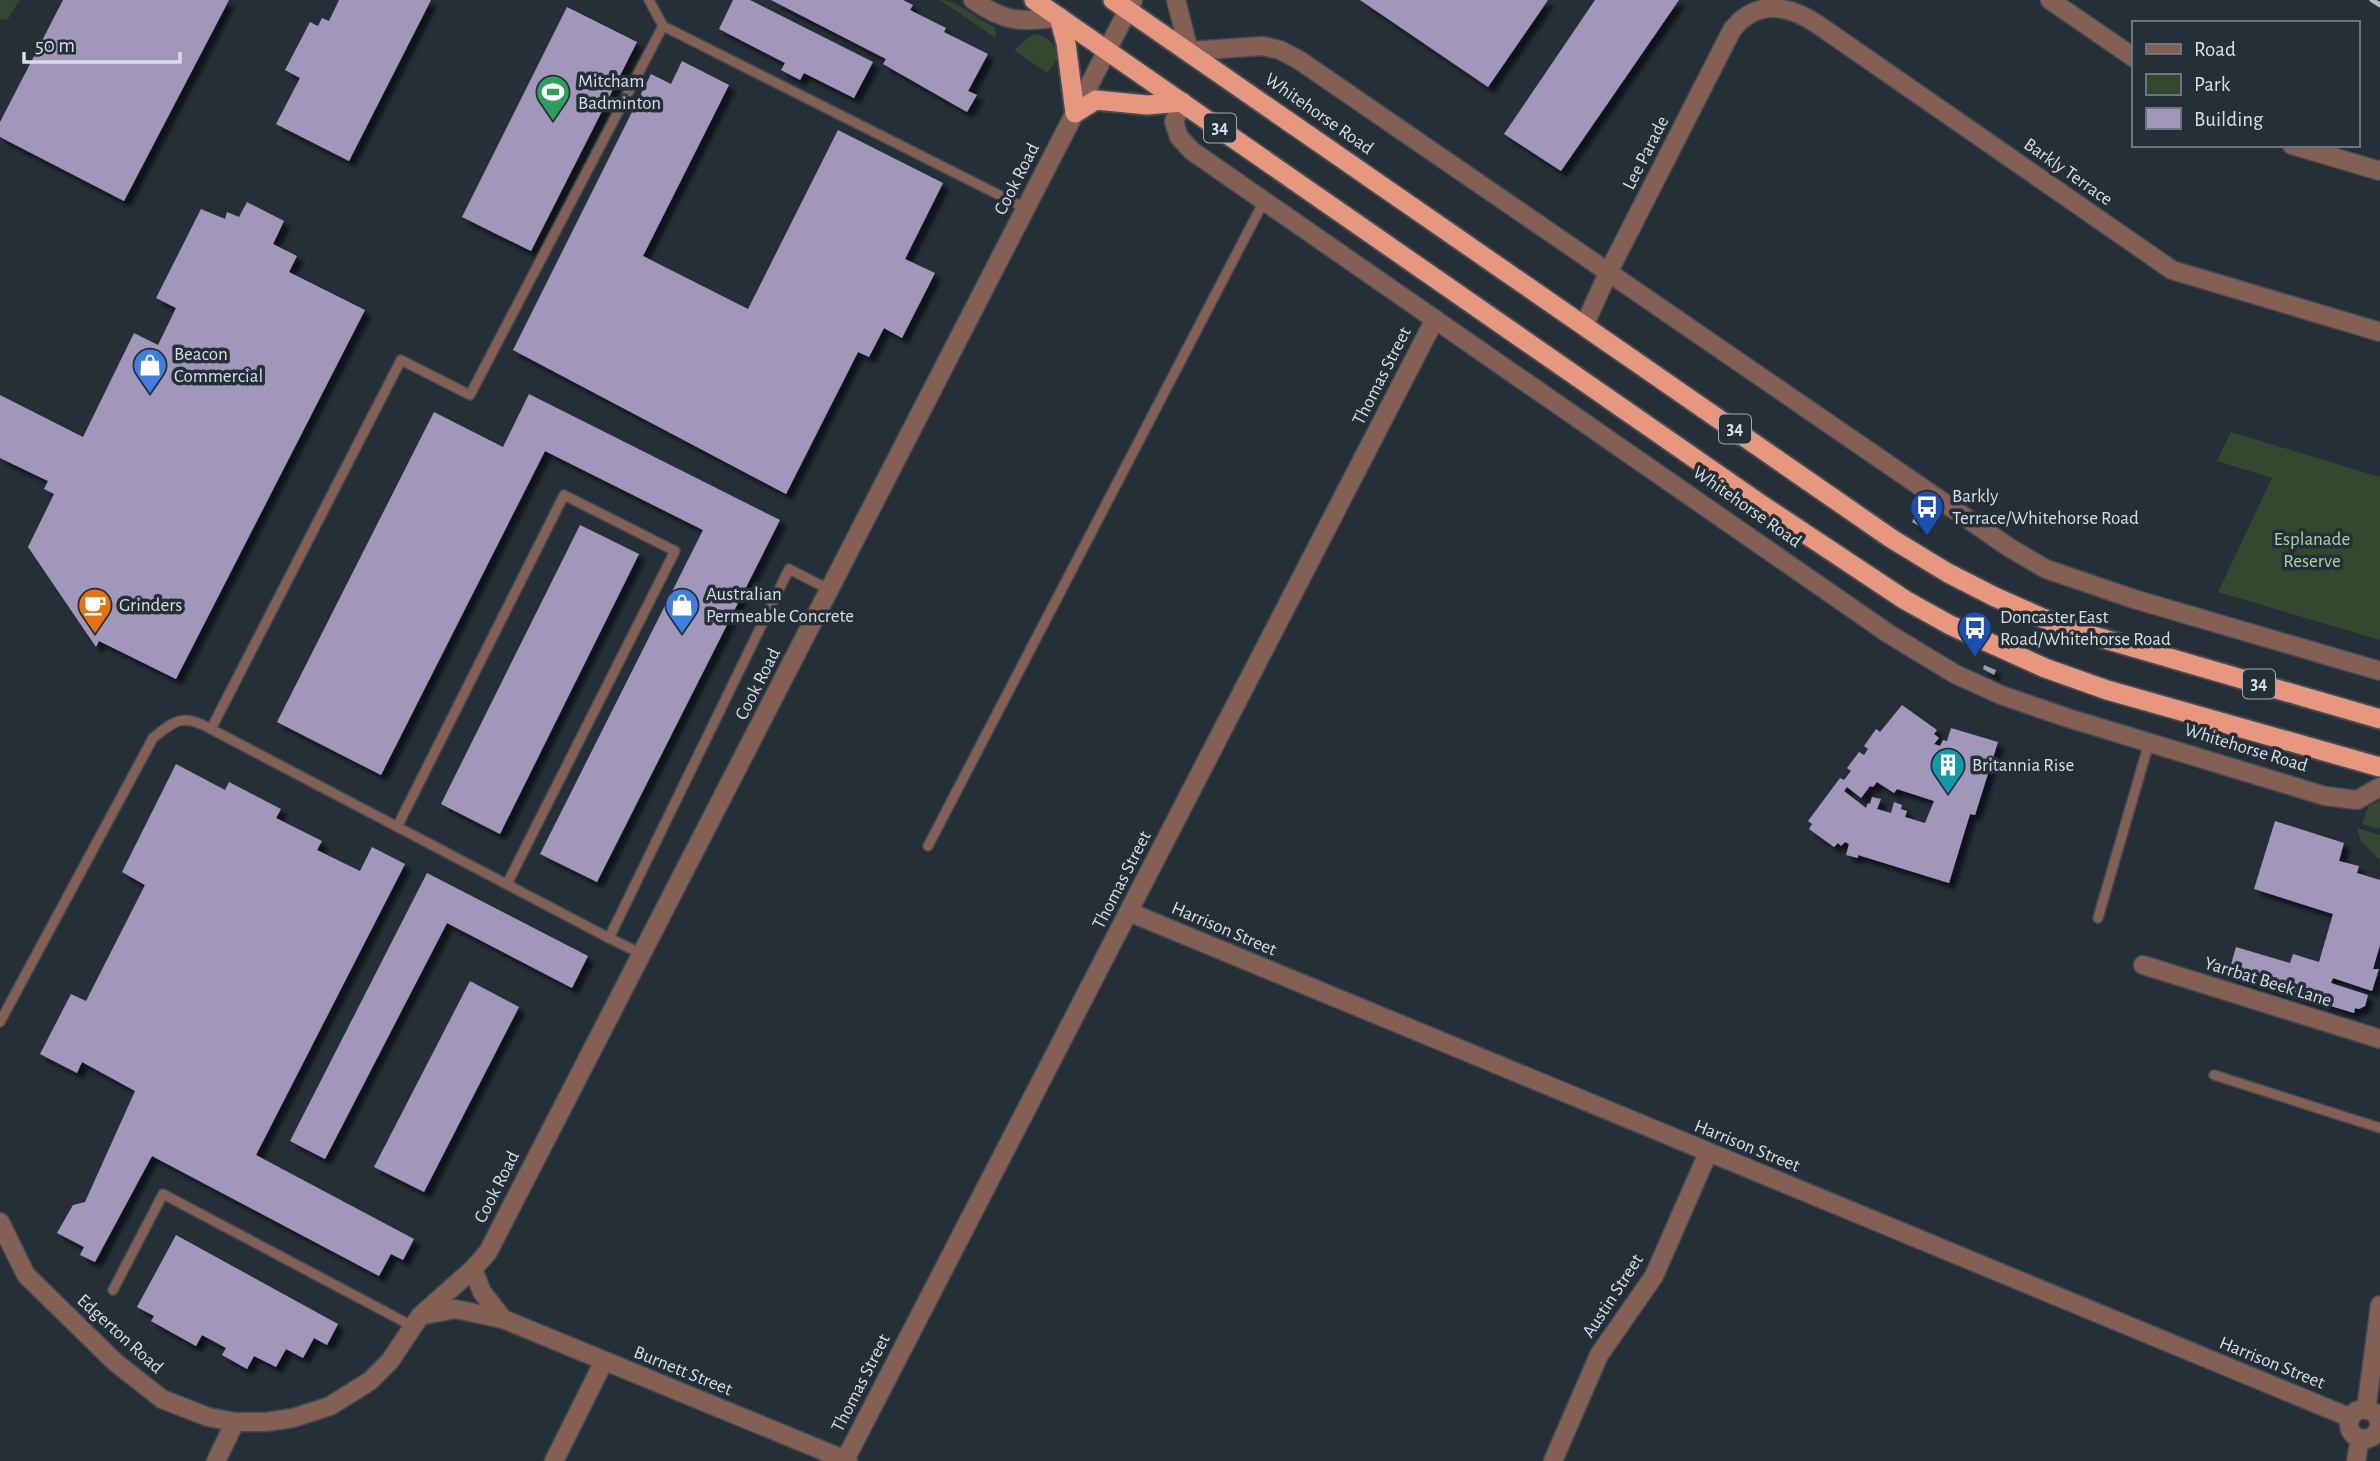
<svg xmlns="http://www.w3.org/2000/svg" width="2380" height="1461" font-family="'Alegreya Sans',sans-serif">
<defs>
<filter id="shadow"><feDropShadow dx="6" dy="6" stdDeviation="2" flood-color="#0009"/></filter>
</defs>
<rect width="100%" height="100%" fill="#242f38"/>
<g fill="#36472f">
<path d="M0,0H20L8,19L0,20Z"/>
<path d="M940,0C958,0 977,20 995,27L996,38Z"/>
<path d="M1033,34C1047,35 1055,44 1059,57L1047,73L1014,50Z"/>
<path d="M2231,432L2380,477V640L2218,592L2272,478L2217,461Z"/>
<path d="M2380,801V829L2362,824L2369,805Z"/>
<path d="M2357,828L2380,835V860L2361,842Z"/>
</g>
<g fill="#a097ba" fill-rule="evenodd" filter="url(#shadow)">
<path d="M63,0H229L124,201L0,137V122Z"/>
<path d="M339,0H431L349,161L276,124L300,78L285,70L310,22L318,26L322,18L329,21Z"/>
<path d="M733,0H750L873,62L854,98L804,73L800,80L781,70L785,63L719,29Z"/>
<path d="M771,0H903L913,5L910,10L946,28L944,32L988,54L968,91L977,95L967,112L883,64L886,59Z"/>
<path d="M1360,0H1548L1488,87Z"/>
<path d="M1595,0H1679L1561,171L1504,134Z"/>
<path d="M567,7L637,42L531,251L462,217Z"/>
<path d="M682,61L729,85L643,256L748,309L838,130L943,183L905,259L935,273L902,338L884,328L869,357L858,352L786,494L513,350L651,74L671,84Z"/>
<path d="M247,202L284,221L273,244L297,256L289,272L365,310L176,679L99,641L96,647L28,547L54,494L44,489L48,481L0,458V395L83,437L134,333L158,345L176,308L156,298L201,209L225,219L227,212L239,217Z"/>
<path d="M529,394L780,520L597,882L540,854L703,530L545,451L381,775L277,722L434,412L503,447Z"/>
<path d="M1914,518L1925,524L1923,528L1912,522Z"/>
<path d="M580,525L639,554L500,834L441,804Z"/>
<path d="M1984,665L1996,670L1994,675L1983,669Z"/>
<path d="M1902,705L1937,730L1934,734L1939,738L1934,744L1940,746L1943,740L1947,741L1951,728L1998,742L1975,815L1970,814L1949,883L1858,855V858L1846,855L1849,844L1845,842L1841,846L1838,843L1834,847L1809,829L1812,824L1808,821L1840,778L1844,780L1851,771L1847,768L1859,752L1864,755L1868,749L1864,746L1876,729L1880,732ZM1877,782L1894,793L1897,789L1934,801L1925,823L1905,817L1907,811L1901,809L1902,805L1894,802L1891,813L1877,809L1881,799L1872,797L1870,804L1868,803L1866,808L1844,791L1847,787L1861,798L1870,786L1873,787Z"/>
<path d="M176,764L225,790L229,782L281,809L276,818L322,841L317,850L360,871L372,847L405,864L256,1155L414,1239L403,1260L391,1254L379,1276L152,1156L95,1262L80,1255L84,1247L57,1233L73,1205L85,1202L135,1091L82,1062L77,1073L40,1054L71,994L86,1001L145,885L122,872Z"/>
<path d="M2275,821L2344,843L2339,861L2359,866L2357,873L2380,880V945L2373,969H2379L2372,991L2333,978L2331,983L2368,995L2365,1006L2359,1009L2355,1008L2354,1013L2228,975L2236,947L2290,963L2293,954L2319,962L2333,914L2254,889Z"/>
<path d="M427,873L588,956L572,988L447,923L325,1159L290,1141Z"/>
<path d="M470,981L519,1007L424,1192L374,1167Z"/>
<path d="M176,1235L338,1324L327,1345L314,1338L303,1358L286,1349L276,1367L254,1356L247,1369L222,1355L226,1348L202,1335L196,1346L151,1321L154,1316L137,1307Z"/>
</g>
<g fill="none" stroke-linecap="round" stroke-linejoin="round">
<g stroke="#414b54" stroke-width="12">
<g id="service">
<path d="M649,0L663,26L1025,208"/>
<path d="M663,26L470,395L401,360L211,729L609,938L789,569L830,590"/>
<path d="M397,827L564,495L675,551L507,884"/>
<path d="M928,846L1264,201"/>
<path d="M2098,918L2149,743"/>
<path d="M609,938L642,954"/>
<path d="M0,1022L153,738C176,719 184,714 211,729"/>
<path d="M2214,1075L2380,1128"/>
<path d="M113,1290L163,1194L414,1327"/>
</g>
</g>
<g stroke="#414b54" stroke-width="21">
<g id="minor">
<path d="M973,0C1004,22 1022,23 1059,17"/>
<path d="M1176,0L1189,51L1263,46L1280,50L1299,60L2010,548L2046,569L2134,599L2380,671"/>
<path d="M2050,0L2133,57"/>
<path d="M1182,102L1174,122L1179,137L1192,151L1889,634L1955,674L2001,695L2068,718L2325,796L2357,800L2380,787"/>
<path d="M2292,145L2380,171"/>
<path d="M1584,326L1609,271L1732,30C1755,0 1787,4 1817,24L2172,270L2380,332"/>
<path d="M1129,912L2351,1418"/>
<path d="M2143,965L2380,1039"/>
<path d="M0,1222L26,1275L115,1362L162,1399L208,1417L235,1422H266L293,1418L330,1406L370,1381L390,1361L420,1316L473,1269L488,1252L1133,0"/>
<path d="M473,1269L482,1292L503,1319"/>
<path d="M424,1315L455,1309L503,1319L848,1461"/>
<circle cx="2364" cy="1424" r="15"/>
<path d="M2366,1410L2380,1305"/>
<path d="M845,1460L1435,319"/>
<path d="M216,1461L235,1422"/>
<path d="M554,1461L604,1361"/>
<path d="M1553,1461L1599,1355L1654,1276L1708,1153"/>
<path d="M2356,1461L2360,1438"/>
</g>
</g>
<g stroke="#414b54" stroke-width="23">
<g id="trunk">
<path d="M1034,0L1759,503L1905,600L1950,625L2045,668L2107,690L2380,767"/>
<path d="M1113,0L1892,539L1948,573L1995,597L2063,627L2380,719"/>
<path d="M1059,17L1066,43L1075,113L1096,100L1147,105L1182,102"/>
</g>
</g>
<use href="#service" stroke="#835f54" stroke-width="9"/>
<use href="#minor" stroke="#835f54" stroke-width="18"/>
<use href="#trunk" stroke="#e6977e" stroke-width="19"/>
<path stroke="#b2bac0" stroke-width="5" d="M2372,0L2380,5"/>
</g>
<defs>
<g id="stadium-pin" transform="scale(1.75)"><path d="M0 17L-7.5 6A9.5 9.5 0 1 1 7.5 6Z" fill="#2e9e5b" stroke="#242f38"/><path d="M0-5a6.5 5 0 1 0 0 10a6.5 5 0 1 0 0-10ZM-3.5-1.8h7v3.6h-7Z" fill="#fff"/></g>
<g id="shop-pin" transform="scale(1.75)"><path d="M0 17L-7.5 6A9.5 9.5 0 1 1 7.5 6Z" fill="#3f7fe0" stroke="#242f38"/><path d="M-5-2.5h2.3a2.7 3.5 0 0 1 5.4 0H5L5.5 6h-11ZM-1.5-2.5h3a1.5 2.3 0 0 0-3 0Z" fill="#fff"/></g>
<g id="bus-pin" transform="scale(1.75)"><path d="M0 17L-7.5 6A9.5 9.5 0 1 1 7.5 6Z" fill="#1a4fb4" stroke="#242f38"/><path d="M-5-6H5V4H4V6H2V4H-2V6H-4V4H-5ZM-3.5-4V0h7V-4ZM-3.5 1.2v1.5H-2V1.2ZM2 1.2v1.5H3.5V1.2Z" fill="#fff"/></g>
<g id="cafe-pin" transform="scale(1.75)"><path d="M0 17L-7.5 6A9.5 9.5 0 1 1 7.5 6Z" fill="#e8710a" stroke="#242f38"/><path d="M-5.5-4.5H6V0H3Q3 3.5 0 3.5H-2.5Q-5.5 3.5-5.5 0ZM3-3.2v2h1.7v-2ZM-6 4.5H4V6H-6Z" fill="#fff"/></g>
<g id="building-pin" transform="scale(1.75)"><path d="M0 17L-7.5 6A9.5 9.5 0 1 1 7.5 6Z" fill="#0f9aa8" stroke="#242f38"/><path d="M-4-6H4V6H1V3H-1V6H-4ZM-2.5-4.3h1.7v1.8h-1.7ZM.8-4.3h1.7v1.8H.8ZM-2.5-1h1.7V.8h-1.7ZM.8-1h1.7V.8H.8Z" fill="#fff"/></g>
</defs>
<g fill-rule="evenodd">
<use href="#stadium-pin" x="553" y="92"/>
<use href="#shop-pin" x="150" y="365"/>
<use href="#bus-pin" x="1927" y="507"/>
<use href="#cafe-pin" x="95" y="605"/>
<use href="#shop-pin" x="682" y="605"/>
<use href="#bus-pin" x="1975" y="628"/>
<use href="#building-pin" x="1948" y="765"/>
</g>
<g text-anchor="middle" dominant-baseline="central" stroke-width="7" stroke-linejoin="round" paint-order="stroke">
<g fill="#242f38" stroke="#a1aab0" stroke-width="2">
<rect x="1204" y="113.5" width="32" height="29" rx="5"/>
<rect x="1719" y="414.5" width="32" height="29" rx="5"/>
<rect x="2243" y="669.5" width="32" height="29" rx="5"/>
</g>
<g font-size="18" font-weight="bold" fill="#d7dfe4">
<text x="1220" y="128">34</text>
<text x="1735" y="429">34</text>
<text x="2259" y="684">34</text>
</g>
<g font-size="19" fill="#d7dfe4" stroke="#242f38" text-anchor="start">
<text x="578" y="81">Mitcham<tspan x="578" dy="22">Badminton</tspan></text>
<text x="174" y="354">Beacon<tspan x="174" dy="22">Commercial</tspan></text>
<text x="1952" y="496">Barkly<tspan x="1952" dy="22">Terrace/Whitehorse Road</tspan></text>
<text x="706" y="594">Australian<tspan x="706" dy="22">Permeable Concrete</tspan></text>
<text x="119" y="605">Grinders</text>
<text x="2000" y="617">Doncaster East<tspan x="2000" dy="22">Road/Whitehorse Road</tspan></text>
<text x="1972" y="765">Britannia Rise</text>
</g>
<g font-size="19" fill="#d7dfe4" stroke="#242f38">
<text transform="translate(1319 114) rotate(35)">Whitehorse Road</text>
<text transform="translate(1646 153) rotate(-63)">Lee Parade</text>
<text transform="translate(2068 172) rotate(35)">Barkly Terrace</text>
<text transform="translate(1017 179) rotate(-63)">Cook Road</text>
<text transform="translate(1382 376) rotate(-63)">Thomas Street</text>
<text transform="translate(1747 507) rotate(35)">Whitehorse Road</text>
<text transform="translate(758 684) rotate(-63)">Cook Road</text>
<text transform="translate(2246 748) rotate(17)">Whitehorse Road</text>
<text transform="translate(1122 880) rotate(-63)">Thomas Street</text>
<text transform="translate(1224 929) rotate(23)">Harrison Street</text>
<text transform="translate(2268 982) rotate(17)">Yarrbat Beek Lane</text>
<text transform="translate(1747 1146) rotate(22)">Harrison Street</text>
<text transform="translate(497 1187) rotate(-63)">Cook Road</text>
<text transform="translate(1613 1296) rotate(-57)">Austin Street</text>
<text transform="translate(120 1334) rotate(42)">Edgerton Road</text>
<text transform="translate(2272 1363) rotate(22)">Harrison Street</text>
<text transform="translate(683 1371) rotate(22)">Burnett Street</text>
<text transform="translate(861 1383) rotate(-63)">Thomas Street</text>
</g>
<g font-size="19" fill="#add29e" stroke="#242f38">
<text x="2312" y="539">Esplanade<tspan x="2312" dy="22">Reserve</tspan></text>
</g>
</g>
<rect x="2132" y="21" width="228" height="126" fill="#242f38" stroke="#6c757d" stroke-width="2"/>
<rect x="2146" y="44" width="35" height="10" fill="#835f54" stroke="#6c757d" stroke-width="2"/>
<text x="2194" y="56" font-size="21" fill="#d7dfe4">Road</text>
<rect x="2146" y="74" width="35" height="21" fill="#36472f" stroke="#6c757d" stroke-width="2"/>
<text x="2194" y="91" font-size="21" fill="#d7dfe4">Park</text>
<rect x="2146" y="108" width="35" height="21" fill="#a097ba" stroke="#6c757d" stroke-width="2"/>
<text x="2194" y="126" font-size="21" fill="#d7dfe4">Building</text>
<path d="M24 52v10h156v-10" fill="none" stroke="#d7dfe4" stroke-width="3.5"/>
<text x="35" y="52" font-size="21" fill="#d7dfe4" stroke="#242f38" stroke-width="5" paint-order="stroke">50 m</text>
</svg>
